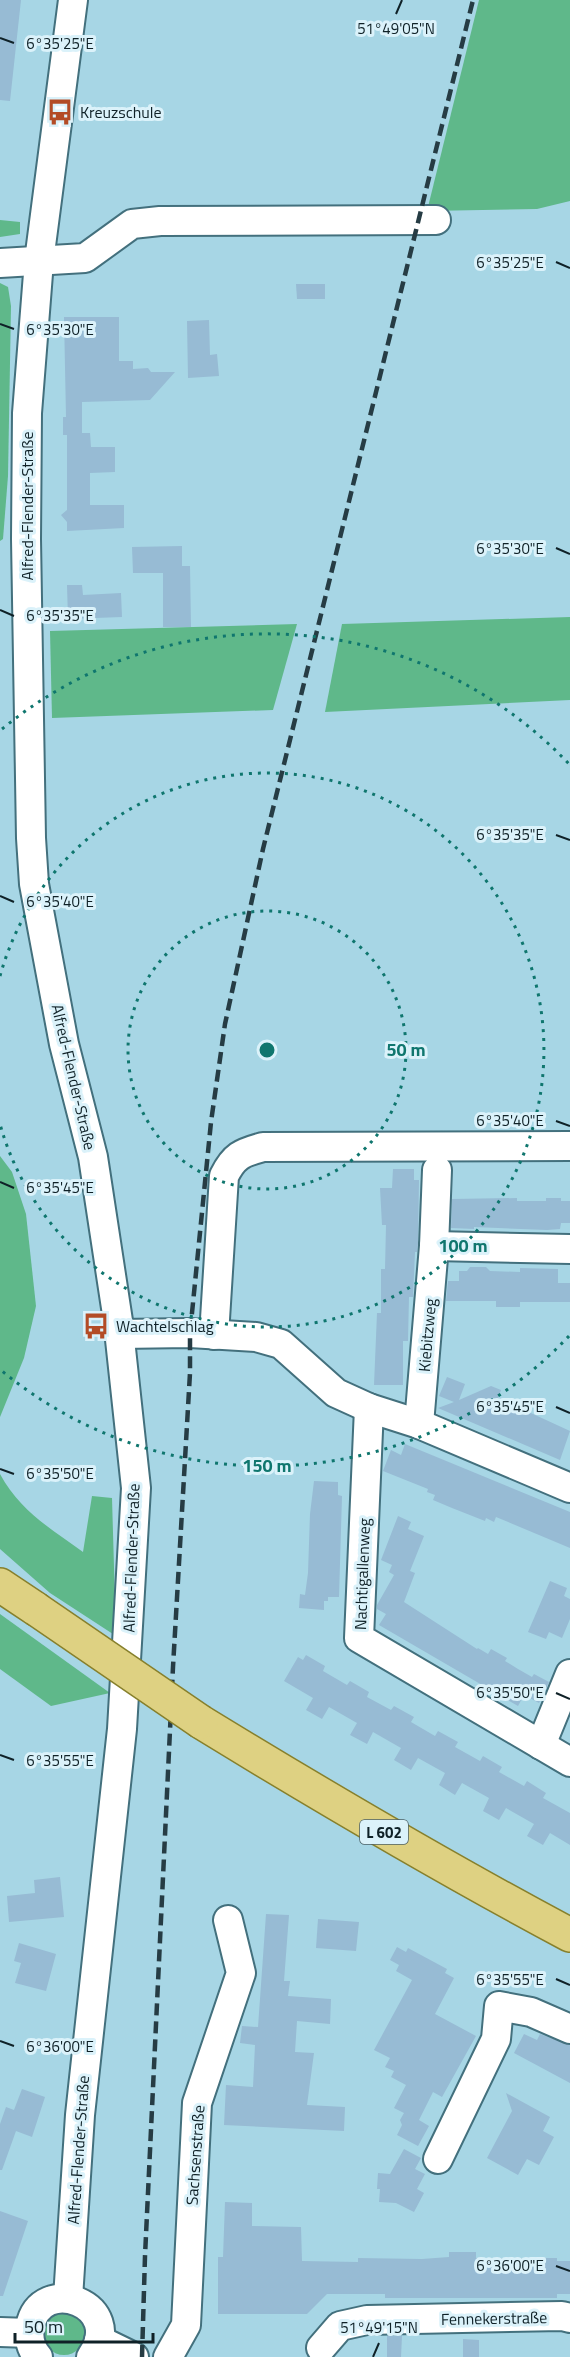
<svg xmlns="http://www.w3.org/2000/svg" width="570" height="2357" font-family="'Titillium Web',sans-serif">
<rect width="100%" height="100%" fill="#a7d6e5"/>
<g fill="#5fb88a">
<path d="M479,0H570V201L537,209L427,211Z"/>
<path d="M0,220L20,222V234L0,237Z"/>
<path d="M0,283L8,287L11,306L8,476L3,539L0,541Z"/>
<path d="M570,617V700L325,712L342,624Z"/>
<path d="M297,624L273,710L52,718L50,631Z"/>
<path d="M0,1156L12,1172L26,1214L36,1306L24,1358L0,1417Z"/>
<path d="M0,1474C20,1511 50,1528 83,1552L92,1496L112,1498L116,1636L50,1593L0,1549Z"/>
<path d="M0,1614L110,1693L51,1706L0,1669Z"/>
<circle cx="64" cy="2334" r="21"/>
</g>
<g fill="#97bbd4">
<path d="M0,0H21L10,101L0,100Z"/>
<path d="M296,284H325V299H297Z"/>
<path d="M64,317H119V361H133V369L148,368L151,372H175L150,400L82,402V433H90L91,447H115V472L90,473V505H124V528L67,531V522L61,515L67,510V435H63V417H66Z"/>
<path d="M209,320L210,355L217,354L219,376L188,378L187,321Z"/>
<path d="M182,546V566H190L191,627H163V573H133L132,547Z"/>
<path d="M67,585H82L83,595L121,593L122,617L68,619Z"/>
<path d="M393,1169H414V1180H419L418,1245L417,1252H415L413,1297H409L408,1341H403V1385H374L377,1313H381V1269H385L386,1225H382L380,1188H392Z"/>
<path d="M517,1198V1201H546V1198H561V1201H570V1223H561L560,1229L547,1230L474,1227V1229L451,1228L452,1199Z"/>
<path d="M470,1267H486L490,1271L520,1272V1268L558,1269V1283H570V1302H520V1307H496V1301H446L448,1281H459V1271H467Z"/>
<path d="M447,1377L465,1384L459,1400L491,1386L501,1390L498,1398L570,1431L560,1460L438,1408L454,1402L439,1396Z"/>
<path d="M405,1444L570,1512V1548L496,1517L494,1522L486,1518L485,1521L452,1508L433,1500L435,1495L427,1492L428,1489L383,1471L391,1450L401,1455Z"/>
<path d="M314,1481L338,1482V1495L342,1496L339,1597H328V1601H324V1610L299,1608L300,1594L305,1595L308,1573L310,1514Z"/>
<path d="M398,1516L411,1522L408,1529L424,1536L410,1571L415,1573L404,1602L477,1649L478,1648L488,1654L491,1649L507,1658L505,1661L518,1669L532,1677L534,1674L549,1682L539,1703L524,1695L518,1706L379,1625L386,1614L377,1609V1605L394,1575L389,1572L392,1565L381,1560Z"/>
<path d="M550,1581L567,1588L564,1596L570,1599V1619L562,1638L549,1632L546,1639L528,1632Z"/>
<path d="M306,1655L325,1666L323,1671L347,1685L350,1681L369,1692L367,1697L391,1710L394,1706L414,1717L411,1722L435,1736L438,1731L458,1742L455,1747L480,1761L483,1756L502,1767L499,1772L524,1786L527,1781L546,1793L543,1798L570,1813V1845L550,1833L543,1845L527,1836L534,1824L506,1808L499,1820L483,1811L489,1798L462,1783L455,1795L439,1785L445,1773L418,1758L411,1770L394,1760L401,1748L373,1732L367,1744L350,1735L357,1723L329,1707L322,1719L306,1710L313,1698L284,1681L298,1657L303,1660Z"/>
<path d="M60,1877L64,1917L9,1922L7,1896L35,1893L34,1880Z"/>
<path d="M266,1914L289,1915L284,1981H290L288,1996L331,1999L330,2024L297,2021L295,2052L314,2053L307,2105L345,2107L344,2131L224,2125L226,2085L253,2087L255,2045L240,2043L242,2026L258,2027Z"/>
<path d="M318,1919L359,1922L356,1951L316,1948Z"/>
<path d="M19,1943L56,1954L46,1991L15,1983L21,1963L14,1961Z"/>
<path d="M397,1947L406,1952L408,1948L447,1969L445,1973L454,1978L435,2014L476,2036L442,2097L433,2092L419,2120L429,2126L418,2146L397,2135L402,2125L400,2120L404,2113L394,2108L406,2085L391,2077L394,2071L385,2067L390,2058L374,2050L412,1980L396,1971L399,1965L390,1960Z"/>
<path d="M524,2034L537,2040L540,2034L570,2045V2083L514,2053Z"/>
<path d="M22,2089L45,2097L32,2137L16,2131L2,2170H0V2124L6,2107L14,2110Z"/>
<path d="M506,2093L550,2117L543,2131L554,2137L539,2165L527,2159L518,2175L487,2158L512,2111Z"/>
<path d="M404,2149L421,2158L415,2169L425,2174L417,2189L424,2193L414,2212L396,2203L379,2202L380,2189H377L378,2173L390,2174Z"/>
<path d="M225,2202L252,2203V2226L301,2227L302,2261L358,2262V2258L422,2259L449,2257V2252H476V2258H557V2261H570V2294H557V2298H385V2294H327L307,2314H218V2257H223Z"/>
<path d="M0,2211L28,2221L3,2296H0Z"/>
<path d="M387,2336H402L401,2357H387Z"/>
<path d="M463,2339L479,2340V2357H463Z"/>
</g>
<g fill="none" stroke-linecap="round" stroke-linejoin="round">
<g stroke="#43707d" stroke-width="32">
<g id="minor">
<path d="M0,263L85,258L132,224L160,221L436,220"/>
<path d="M434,1246L570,1249"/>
<path d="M119,1334L190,1333L256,1337L281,1344L336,1393L369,1408L419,1424L570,1488"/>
<path d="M214,1335L224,1176C234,1156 241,1153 263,1147L570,1146"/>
<path d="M369,1408L359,1638L570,1762"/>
<path d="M419,1424L434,1246L437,1170"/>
<path d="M541,1745L570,1674"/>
<path d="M438,2159L496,2039L499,2006L531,2012L570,2029"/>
<path d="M68,2298L80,2115L122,1729L136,1488L118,1321L93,1157L64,1044L34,884L31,838L26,539L27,413L39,261L73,0"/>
<path d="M0,2332L29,2333"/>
<path d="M99,2340L134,2357"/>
<path d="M321,2348L340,2326L367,2320L562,2316L570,2318"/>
<path d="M38,2357C31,2349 28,2338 30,2327C40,2272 128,2305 91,2357"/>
<path d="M168,2357L186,2325L197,2103L241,1973L228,1920"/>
</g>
</g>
<g stroke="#87802c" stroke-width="36">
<g id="major">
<path d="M0,1585L36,1609"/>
<path d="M201,1722C322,1796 444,1868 570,1935"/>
</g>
</g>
<use href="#minor" stroke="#fff" stroke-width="28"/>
<use href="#major" stroke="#ded182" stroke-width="33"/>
<path stroke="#263c44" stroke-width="4.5" stroke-dasharray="12 6" stroke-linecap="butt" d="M142,2357L145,2256L173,1667L190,1373V1333L211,1122L225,1024L263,849L473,0"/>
<g stroke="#87802c" stroke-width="36" stroke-linecap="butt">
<path id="major-bridge" d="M36,1609L201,1722"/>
</g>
<use href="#major-bridge" stroke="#ded182" stroke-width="33"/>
</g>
<path fill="none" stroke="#0f2127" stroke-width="2" d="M396,14L402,0M0,38L14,43M556,262L570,268M0,324L14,329M556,548L570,554M0,610L14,616M556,835L570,840M0,896L14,902M556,1121L570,1126M0,1182L14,1188M556,1407L570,1413M0,1469L14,1474M556,1693L570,1699M0,1755L14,1760M556,1979L570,1985M0,2041L14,2046M556,2266L570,2271M373,2357L379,2343"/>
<g fill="none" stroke="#0f766e" stroke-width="3" stroke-dasharray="3 6">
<circle cx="267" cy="1050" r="139"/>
<path d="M0 976A277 277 0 1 1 0 1124"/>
<path d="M569 1336A416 416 0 0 1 2 1371M2 729A416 416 0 0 1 569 764"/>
</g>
<defs>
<g id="bus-bare" transform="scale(2.07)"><path d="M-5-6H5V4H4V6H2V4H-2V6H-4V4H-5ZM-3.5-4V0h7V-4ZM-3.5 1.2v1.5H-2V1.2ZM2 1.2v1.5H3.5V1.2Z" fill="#b34c26" stroke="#dbf2fa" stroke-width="2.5" paint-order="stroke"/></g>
</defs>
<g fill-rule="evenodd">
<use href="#bus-bare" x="60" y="112"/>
<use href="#bus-bare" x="96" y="1326"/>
</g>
<g text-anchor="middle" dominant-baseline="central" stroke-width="6" stroke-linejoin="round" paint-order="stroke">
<rect fill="#dbf2fa" stroke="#4c6066" stroke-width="1.5" x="360" y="1820" width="48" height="24" rx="4.5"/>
<g font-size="15" font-weight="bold" fill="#0f2127">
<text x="384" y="1832">L 602</text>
</g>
<g font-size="16" fill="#0f2127" stroke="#dbf2fa" text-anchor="start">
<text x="80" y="112">Kreuzschule</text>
<text x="116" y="1326">Wachtelschlag</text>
</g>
<g font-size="16" fill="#0f2127" stroke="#dbf2fa">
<text transform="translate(27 506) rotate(-90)">Alfred-Flender-Straße</text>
<text transform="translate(74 1077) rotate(77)">Alfred-Flender-Straße</text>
<text transform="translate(427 1335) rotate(-85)">Kiebitzweg</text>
<text transform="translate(131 1558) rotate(-88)">Alfred-Flender-Straße</text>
<text transform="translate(362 1574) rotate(-88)">Nachtigallenweg</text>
<text transform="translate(78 2150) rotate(-86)">Alfred-Flender-Straße</text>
<text transform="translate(195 2155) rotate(-86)">Sachsenstraße</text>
<text transform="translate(494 2318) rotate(-1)">Fennekerstraße</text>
</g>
</g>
<g font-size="15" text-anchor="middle" fill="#0f2127" stroke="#dbf2fa" stroke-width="6" stroke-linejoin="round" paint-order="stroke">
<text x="396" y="34">51°49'05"N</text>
<text x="60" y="49">6°35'25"E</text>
<text x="510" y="268">6°35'25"E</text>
<text x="60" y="335">6°35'30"E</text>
<text x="510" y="554">6°35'30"E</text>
<text x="60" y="621">6°35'35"E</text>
<text x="510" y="840">6°35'35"E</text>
<text x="60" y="907">6°35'40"E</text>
<text x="510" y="1126">6°35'40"E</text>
<text x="60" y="1193">6°35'45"E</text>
<text x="510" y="1412">6°35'45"E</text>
<text x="60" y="1479">6°35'50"E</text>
<text x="510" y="1698">6°35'50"E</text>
<text x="60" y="1766">6°35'55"E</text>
<text x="510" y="1985">6°35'55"E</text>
<text x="60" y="2052">6°36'00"E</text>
<text x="510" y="2271">6°36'00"E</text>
<text x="379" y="2333">51°49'15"N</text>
</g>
<circle cx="267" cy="1050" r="9" fill="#0f766e" stroke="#dbf2fa" stroke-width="3"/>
<g font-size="18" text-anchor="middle" font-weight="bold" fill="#0f766e" stroke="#dbf2fa" stroke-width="6" stroke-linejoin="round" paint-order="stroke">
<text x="406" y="1056">50 m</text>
<text x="463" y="1252">100 m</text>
<text x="267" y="1472">150 m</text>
</g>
<path d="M15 2333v9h138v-9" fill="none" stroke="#0f2127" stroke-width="3"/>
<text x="24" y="2333" font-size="18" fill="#0f2127" stroke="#dbf2fa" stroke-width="4.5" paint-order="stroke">50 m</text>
</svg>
